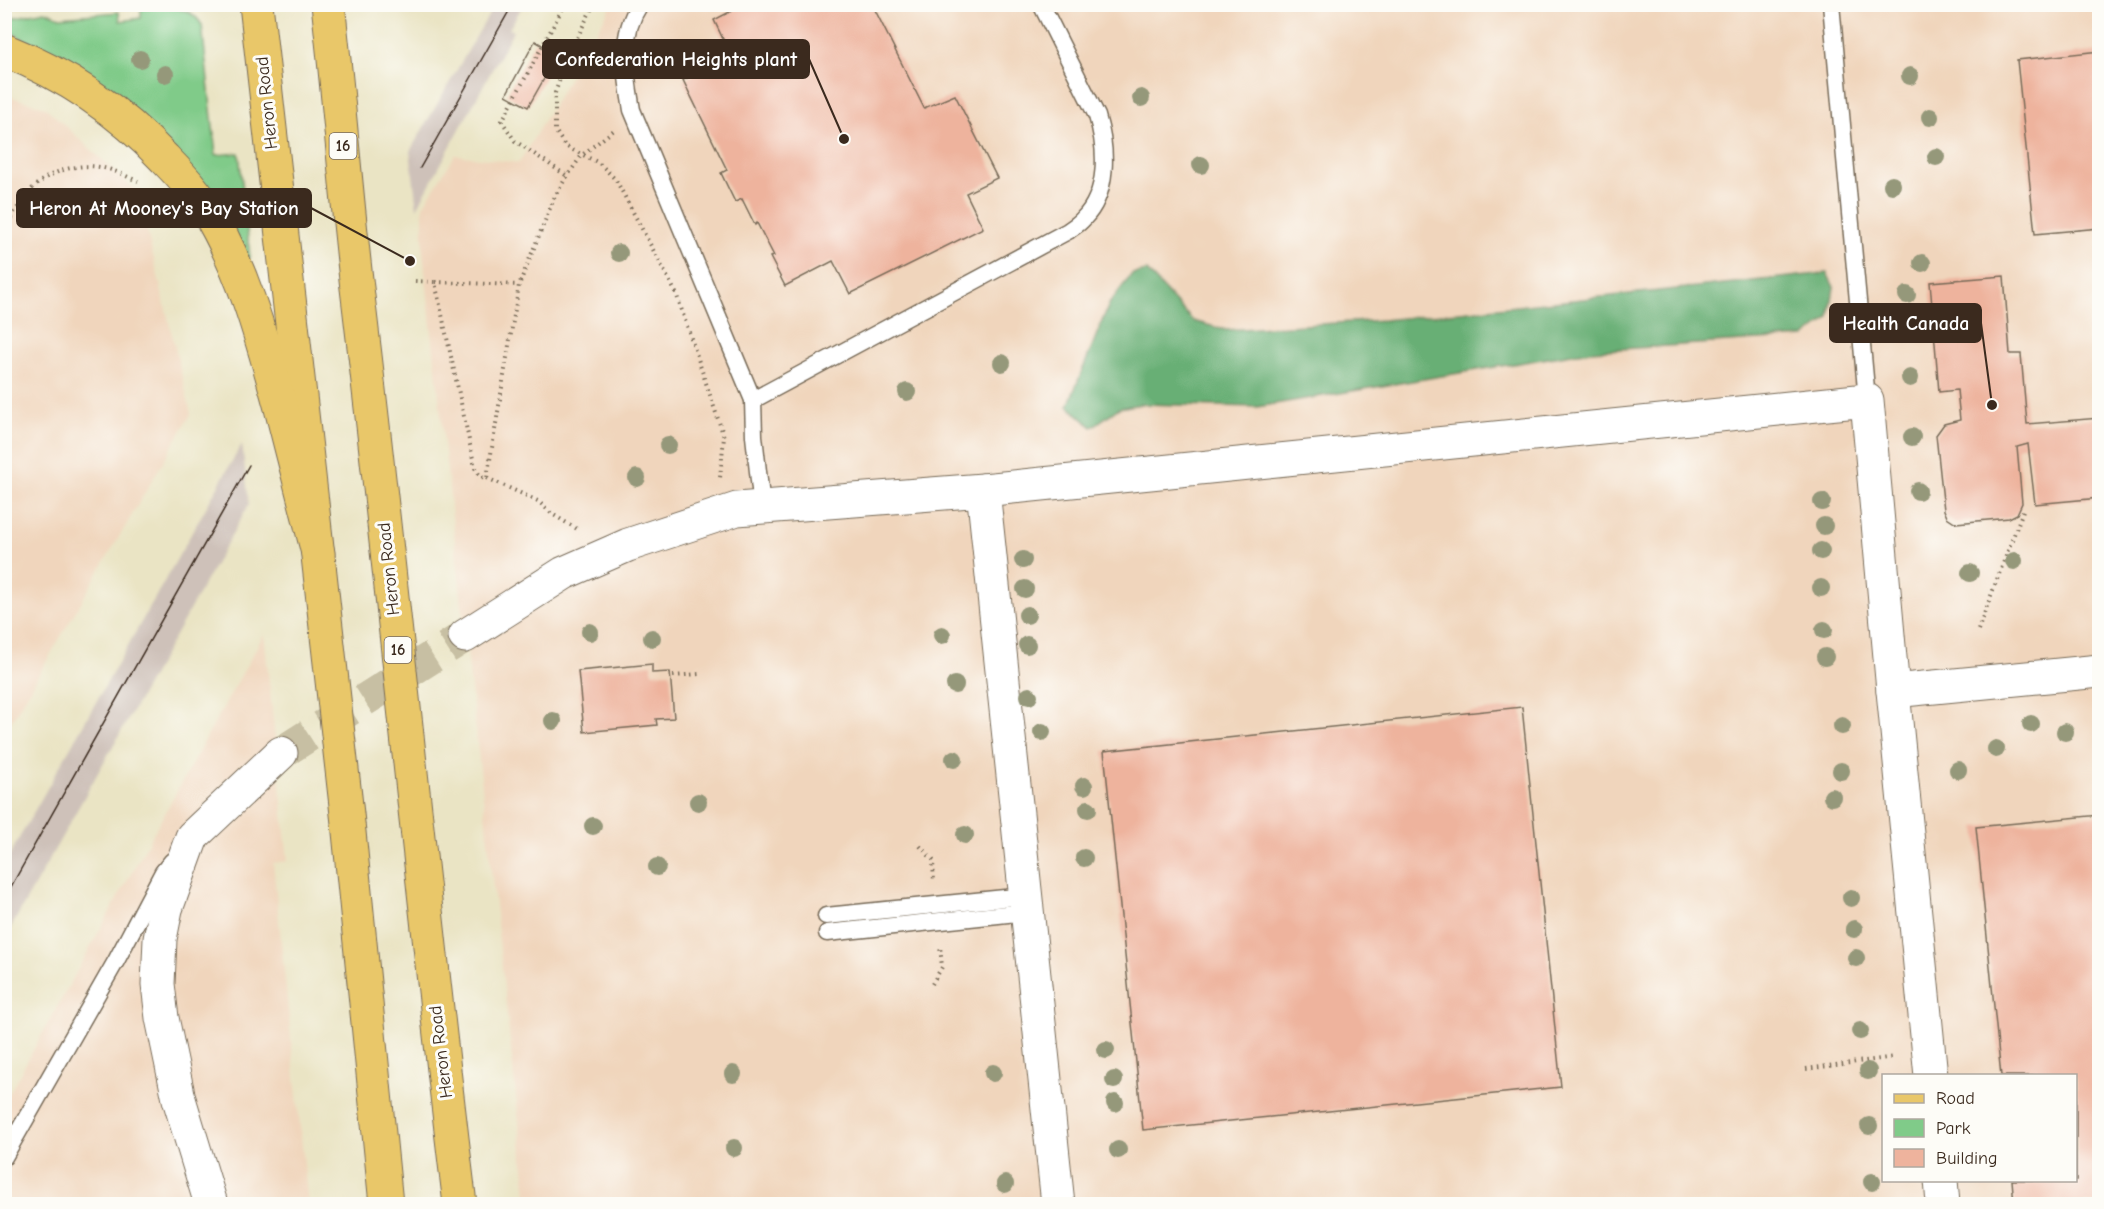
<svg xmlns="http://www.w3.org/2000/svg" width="2104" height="1209" font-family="'Comic Neue',sans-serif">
<rect width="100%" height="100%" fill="#fdfcf7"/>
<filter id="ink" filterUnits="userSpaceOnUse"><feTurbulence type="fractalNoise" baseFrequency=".0167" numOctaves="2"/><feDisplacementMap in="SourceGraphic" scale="12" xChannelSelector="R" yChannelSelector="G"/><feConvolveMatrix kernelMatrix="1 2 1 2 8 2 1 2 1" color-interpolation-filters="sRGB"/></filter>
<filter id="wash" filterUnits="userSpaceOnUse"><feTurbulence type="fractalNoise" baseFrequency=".008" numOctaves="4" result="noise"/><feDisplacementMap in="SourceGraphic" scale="24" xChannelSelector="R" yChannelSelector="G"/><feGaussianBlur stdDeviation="1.35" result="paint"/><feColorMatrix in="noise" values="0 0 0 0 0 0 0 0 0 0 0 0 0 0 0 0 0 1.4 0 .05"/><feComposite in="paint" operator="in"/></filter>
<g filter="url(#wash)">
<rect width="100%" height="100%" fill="#eae4c4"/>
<g fill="#f0d5bc" fill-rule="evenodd">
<path d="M612,5H2099V1204H528L423,252V206L455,155L519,163ZM1884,1076H2076V1180H1884Z"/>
<path d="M5,95L45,107L138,193L191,414L5,732Z"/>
<path d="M264,634L288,861L273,863L308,1204H5V1101Z"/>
</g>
<g fill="#cec1b9">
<path d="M495,4L523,5L509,29L513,31L417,208L410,151Z"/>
<path d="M242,444L249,504L5,938V863Z"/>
</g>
<path fill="#80cb89" stroke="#5e7a54" stroke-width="1.5" d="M171,7C185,10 194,12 202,25L216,155L239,153L250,258L245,259L61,60L5,29L8,19L45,11L60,17L119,12L120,21L141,18V8Z"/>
<path fill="#68af75" stroke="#526c4a" stroke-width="1.5" d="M1147,271L1193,321L1226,330L1384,320L1827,273L1834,287L1829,318L1805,337L1590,351L1257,407L1141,404L1119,408L1092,427L1068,406L1109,304L1132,274Z"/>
<g id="blocks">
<g fill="#eeb39d">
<path d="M745,4H872L924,108L955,95L997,178L966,193L983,228L850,294L833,261L785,286L770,257L774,256L757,223L755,225L742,199L735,202L721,173L727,170L683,80L731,56L714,20Z"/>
<path d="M535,41L558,54L528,107L506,95Z"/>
<path d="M2100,51V70H2097L2100,95V228L2035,234L2017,60Z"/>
<path d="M2004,276L2010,354H2021L2027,424L2100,418V498L2035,504L2028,444L2017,447L2022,503L2017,514L2009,518L1956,523L1947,517L1944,510L1936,435L1944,424L1960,420L1957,390L1939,392L1930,282Z"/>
<path d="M652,664V673L670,672L674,718L656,719L657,725L584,732L578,671Z"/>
<path d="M1522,707L1561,1087L1143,1130L1104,751Z"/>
<path d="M2100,815V1204H2014L2012,1180H2076V1076H2001L1976,827Z"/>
</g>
</g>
</g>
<g filter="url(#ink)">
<use href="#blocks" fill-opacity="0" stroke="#786b58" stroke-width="1.5"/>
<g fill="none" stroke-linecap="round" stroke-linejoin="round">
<path stroke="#c7bfa3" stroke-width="33" stroke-dasharray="33 16" stroke-linecap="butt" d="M281,753L465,636"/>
<g stroke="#786b58" stroke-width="19">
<g id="service">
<path d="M640,4C618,37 626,74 632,110L753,400L754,436L762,507"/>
<path d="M1831,4L1867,400"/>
<path d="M753,400L1068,231C1073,227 1079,224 1083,219C1109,193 1107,149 1097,116L1041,4"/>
<path d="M826,916L1025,896"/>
<path d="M827,933L1026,912"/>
<path d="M4,1157L116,961L163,872L172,861"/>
</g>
</g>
<g stroke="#786b58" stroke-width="35">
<g id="minor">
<path d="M983,490L1058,1204"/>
<path d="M465,636L564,573L628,545L737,509L983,490L1867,400L1893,691L1931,1076"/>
<path d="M1893,691L2100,671"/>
<path d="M1941,1180L1943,1204"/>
<path d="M211,1204L179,1099L162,1018L158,984L160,939L166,909L192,837L281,753"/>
</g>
</g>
<g stroke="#786b58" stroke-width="35">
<g id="primary">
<path d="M256,4L349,832L386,1204"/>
<path d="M328,4C339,99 346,194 357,288C394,593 422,899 460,1204"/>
</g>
</g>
<g stroke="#786b58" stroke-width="35">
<path id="trunk" d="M4,50C67,75 119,110 165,159C180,174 194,190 206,208C244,270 262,339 281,408C293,456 306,505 318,553"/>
</g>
<g stroke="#786b58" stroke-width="4" stroke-dasharray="1.5 4.5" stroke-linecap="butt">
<path d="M565,4L502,121L515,141L567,176"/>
<path d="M594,4L568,56L555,93V130L565,146L599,163L616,180L676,293L724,437L720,478"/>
<path d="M4,228C13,215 21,201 31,190C48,171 79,162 104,168C115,170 127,177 138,181"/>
<path d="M415,281L435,282L475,468L481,477L487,478L519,285L555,196L564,181L582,155L614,130"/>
<path d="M435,282L519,285"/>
<path d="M487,478L538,501L552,514L577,529"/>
<path d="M1978,630L2024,508"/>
<path d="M673,676L699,674"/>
<path d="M920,846L933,860L934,882"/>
<path d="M932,984L942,967L940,946"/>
<path d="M1806,1069L1895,1057"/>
</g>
<use href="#service" stroke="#fff" stroke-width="16"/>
<use href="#minor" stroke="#fff" stroke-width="33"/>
<use href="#primary" stroke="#e9c769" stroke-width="33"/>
<use href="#trunk" stroke="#e9c769" stroke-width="33"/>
<g stroke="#3b2a1e" stroke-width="1.5">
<path d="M420,168L513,4"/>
<path d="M4,899L249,465"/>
</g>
</g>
<g fill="#95987a">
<circle cx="140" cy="59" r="9"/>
<circle cx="165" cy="74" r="9"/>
<circle cx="1910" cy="76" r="9"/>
<circle cx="1141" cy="98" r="9"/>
<circle cx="1930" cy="117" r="9"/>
<circle cx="1936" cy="157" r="9"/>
<circle cx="1201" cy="165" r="9"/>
<circle cx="1892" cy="185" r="9"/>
<circle cx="619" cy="253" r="9"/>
<circle cx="1922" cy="263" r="9"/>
<circle cx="1907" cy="295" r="9"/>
<circle cx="1002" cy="363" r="9"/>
<circle cx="1910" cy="378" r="9"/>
<circle cx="907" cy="392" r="9"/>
<circle cx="1912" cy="437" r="9"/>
<circle cx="668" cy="445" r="9"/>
<circle cx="637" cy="478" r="9"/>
<circle cx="1918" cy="491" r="9"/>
<circle cx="1822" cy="502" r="9"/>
<circle cx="1824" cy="526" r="9"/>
<circle cx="1821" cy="551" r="9"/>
<circle cx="1023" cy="560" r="9"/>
<circle cx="2014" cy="561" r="9"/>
<circle cx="1970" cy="573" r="9"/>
<circle cx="1821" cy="588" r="9"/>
<circle cx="1025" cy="589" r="9"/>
<circle cx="1027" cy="615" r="9"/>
<circle cx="1824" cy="630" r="9"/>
<circle cx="590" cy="632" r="9"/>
<circle cx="942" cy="635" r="9"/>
<circle cx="652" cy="638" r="9"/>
<circle cx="1027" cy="645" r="9"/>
<circle cx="1825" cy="657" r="9"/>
<circle cx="955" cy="685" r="9"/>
<circle cx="1029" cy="696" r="9"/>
<circle cx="553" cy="721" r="9"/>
<circle cx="2031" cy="724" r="9"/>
<circle cx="1842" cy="726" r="9"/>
<circle cx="1042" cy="732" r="9"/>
<circle cx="2065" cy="732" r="9"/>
<circle cx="1996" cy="749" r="9"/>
<circle cx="954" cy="759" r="9"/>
<circle cx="1958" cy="770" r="9"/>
<circle cx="1841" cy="771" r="9"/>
<circle cx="1084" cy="786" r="9"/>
<circle cx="1832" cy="797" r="9"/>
<circle cx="698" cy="802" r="9"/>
<circle cx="1088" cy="809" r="9"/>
<circle cx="593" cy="826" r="9"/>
<circle cx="965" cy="835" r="9"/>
<circle cx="1084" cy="858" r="9"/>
<circle cx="657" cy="867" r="9"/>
<circle cx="1851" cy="898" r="9"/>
<circle cx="1854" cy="929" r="9"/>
<circle cx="1856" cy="958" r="9"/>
<circle cx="1860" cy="1031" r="9"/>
<circle cx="1106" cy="1050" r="9"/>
<circle cx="1868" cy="1071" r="9"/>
<circle cx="993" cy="1073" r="9"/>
<circle cx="733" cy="1074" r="9"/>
<circle cx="1114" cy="1080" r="9"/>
<circle cx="1115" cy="1103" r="9"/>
<circle cx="1869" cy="1126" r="9"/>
<circle cx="734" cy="1148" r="9"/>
<circle cx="1118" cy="1150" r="9"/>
<circle cx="1872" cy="1182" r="9"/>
<circle cx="1005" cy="1184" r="9"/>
</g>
</g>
<g text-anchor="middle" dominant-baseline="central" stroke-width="6" stroke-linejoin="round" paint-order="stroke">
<g fill="#fdfcf7" stroke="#75695f" stroke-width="1.5">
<rect x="329.5" y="133" width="27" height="26" rx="4.5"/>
<rect x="384.5" y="637" width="27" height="26" rx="4.5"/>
</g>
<g font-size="16" font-weight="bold" fill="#3b2a1e">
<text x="343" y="146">16</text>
<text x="398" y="650">16</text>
</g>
<g font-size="18" fill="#3b2a1e" stroke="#fdfcf7">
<text transform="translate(267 103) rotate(-96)">Heron Road</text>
<text transform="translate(389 569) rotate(-96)">Heron Road</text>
<text transform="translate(441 1052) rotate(-97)">Heron Road</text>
</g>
</g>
<path fill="none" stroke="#3b2a1e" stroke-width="2" d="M844 139L809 59M410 261L311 208M1992 405L1981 323"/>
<g fill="#3b2a1e" stroke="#fdfcf7" stroke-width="2">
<circle cx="844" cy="139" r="6"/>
<circle cx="410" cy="261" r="6"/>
<circle cx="1992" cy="405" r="6"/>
</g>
<g fill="#3b2a1e" stroke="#3b2a1e" stroke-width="2">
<rect x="543" y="40" width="266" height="38" rx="6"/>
<rect x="17" y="189" width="294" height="38" rx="6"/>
<rect x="1830" y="304" width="151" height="38" rx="6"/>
</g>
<g font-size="20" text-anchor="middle" font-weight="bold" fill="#fff">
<text x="676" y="66">Confederation Heights plant</text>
<text x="164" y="215">Heron At Mooney's Bay Station</text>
<text x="1906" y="330">Health Canada</text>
</g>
<rect width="2104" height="1209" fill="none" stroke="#fdfcf7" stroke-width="24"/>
<rect x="1882" y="1074" width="195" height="108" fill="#fdfcf7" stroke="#afa8a0" stroke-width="1.5"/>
<rect x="1894" y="1094" width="30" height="9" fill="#e9c769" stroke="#afa8a0" stroke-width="1.5"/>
<text x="1936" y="1104" font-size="18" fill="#3b2a1e">Road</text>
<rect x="1894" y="1119" width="30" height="18" fill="#80cb89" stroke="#afa8a0" stroke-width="1.5"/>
<text x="1936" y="1134" font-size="18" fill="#3b2a1e">Park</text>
<rect x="1894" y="1149" width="30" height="18" fill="#eeb39d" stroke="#afa8a0" stroke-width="1.5"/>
<text x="1936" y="1164" font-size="18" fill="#3b2a1e">Building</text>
</svg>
